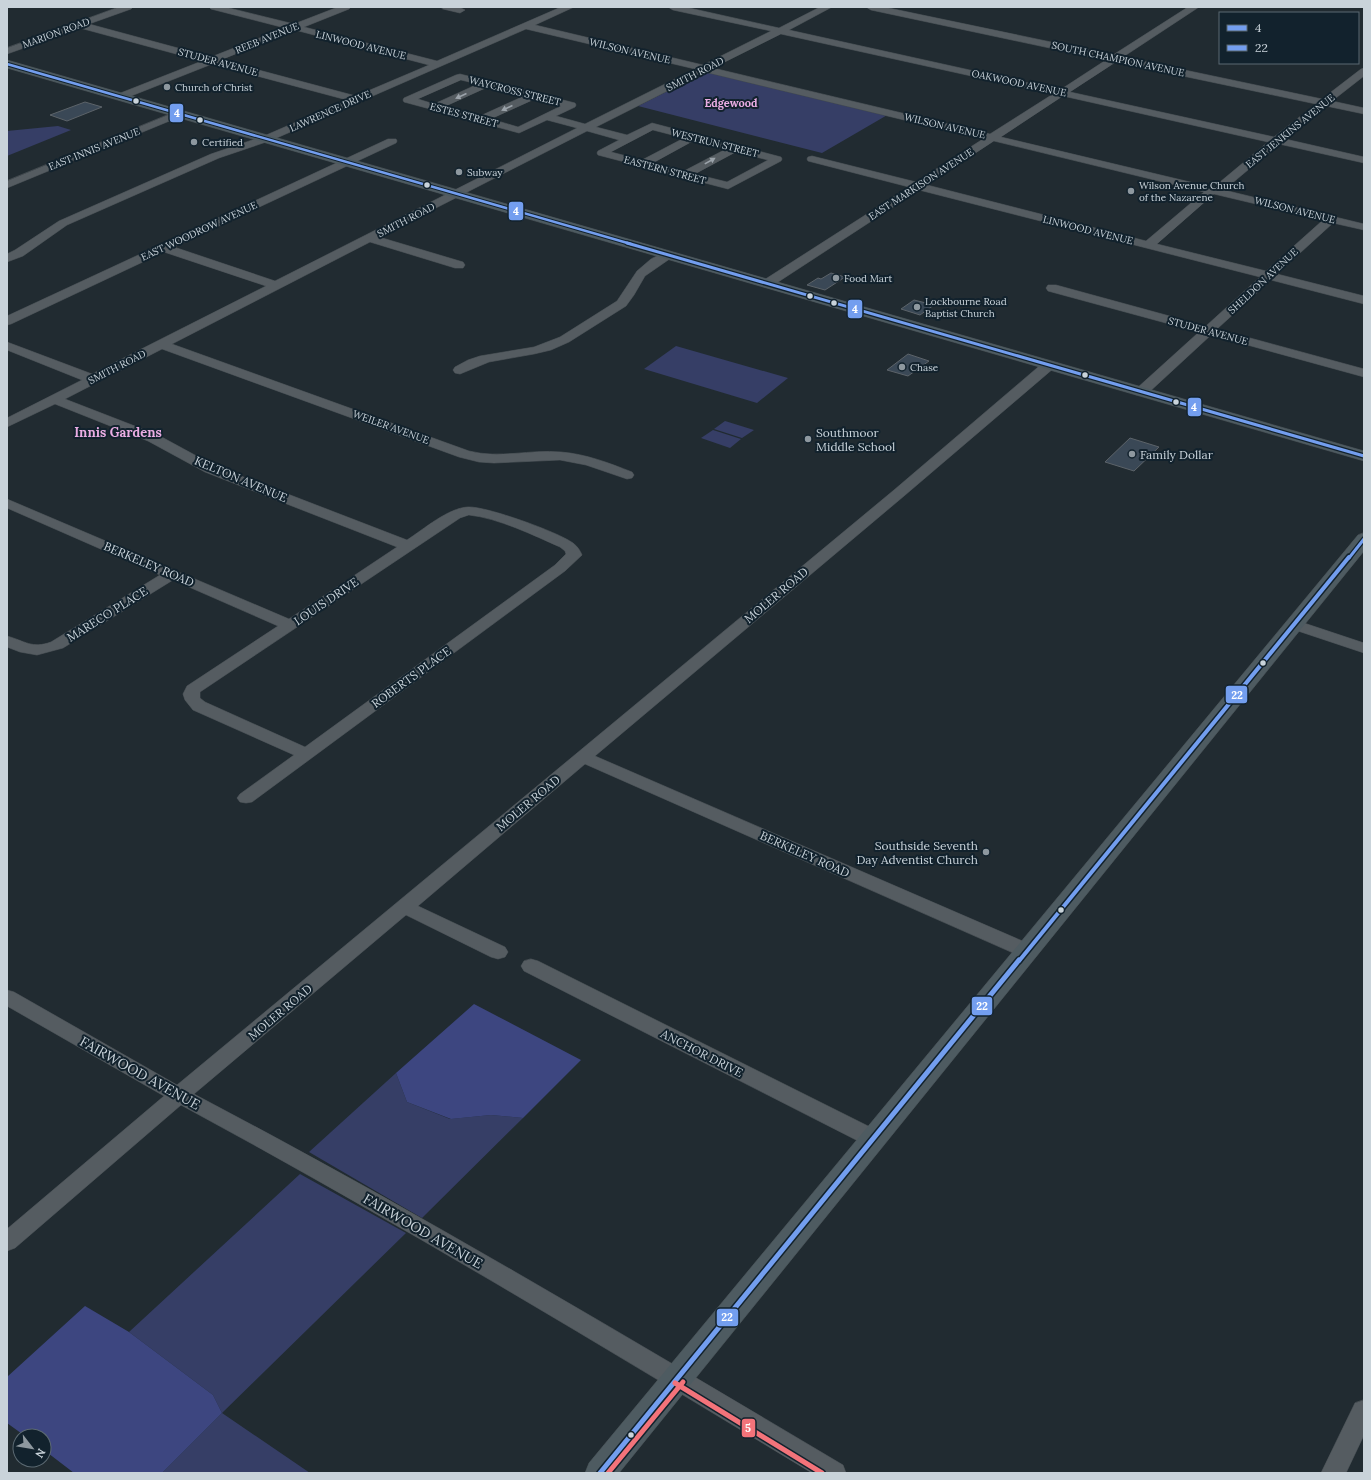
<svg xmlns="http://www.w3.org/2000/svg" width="1371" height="1480" font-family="Lora,serif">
<rect width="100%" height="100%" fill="#212b31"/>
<g fill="#363e66">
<path d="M709,70L889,114L822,153L638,106Z"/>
<path d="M58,126L71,130L7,156V131Z"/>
<path d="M676,346L788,378L757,403L644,369Z"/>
<path d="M725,421L754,430L742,438L714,429Z"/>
<path d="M713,430L741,439L730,448L701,438Z"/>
<path d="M396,1073L407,1102L450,1119L491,1115L523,1118L422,1218L309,1152Z"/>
<path d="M300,1174L406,1233L222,1413L310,1473H162L222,1413L213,1395L129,1332Z"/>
</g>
<g fill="#3d4680">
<path d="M474,1004L581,1060L523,1118L491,1115L451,1119L407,1102L396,1073Z"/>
<path d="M85,1306L129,1332L213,1395L222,1413L162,1473H74L44,1450V1436H25L7,1423V1377Z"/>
</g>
<g fill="#3a4856" stroke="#5c6369">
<path d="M85,102L102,107L67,121L50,115Z"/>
<path d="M831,273L845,277L825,290L807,285L818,278L821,279Z"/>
<path d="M914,300L934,305L920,315L901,309Z"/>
<path d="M908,354L929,361L908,376L887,370Z"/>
<path d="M1130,438L1159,447L1134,471L1105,462Z"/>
</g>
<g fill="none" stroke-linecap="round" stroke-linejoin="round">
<g stroke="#41494e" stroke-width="1">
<g id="minor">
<path d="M119,7H133L131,9L89,24L211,57L285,28L211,9L209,7H225L294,24L338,7H351L349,9L304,27L437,61L561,7H574L535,25L703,65L771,31L673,10L668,7H685L779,28L820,7H832L789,30L1060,90L1106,60L871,10L866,7H884L1113,55L1188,7H1199L1123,57L1322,99L1361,69L1364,68V76L1332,101L1364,108V114L1326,106L1285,139L1364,157V163L1279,144L1224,190L1364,224V230L1333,223L1277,274L1364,296V304L1271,280L1217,329L1364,369V377L1211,335L1146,395H1136L1134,392L1136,389L1199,332L1048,291L1046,288L1048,285H1056L1206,326L1260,277L919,190L772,286H764L762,283L764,280L909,187L808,161L807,159L808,157L812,156L916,182L983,139L705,72L596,127L627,135L652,123L781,157L782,159L781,161L728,189L598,155L597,153L598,151L619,140L587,131L379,237L463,262L465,265L463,268H455L370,242L172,344L469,451C500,459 530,449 561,452C586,454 609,463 632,472L634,475L632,478L627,479L586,465L560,460L494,463L479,462L459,457L162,349L65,399L158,435L215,466L407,540C424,529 448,508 468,507C486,506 558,532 573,543C577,546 580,550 582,555L565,571L252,802L246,803L240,802L237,798L240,794L294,755L193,710L185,700L183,694L187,686L278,626L173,580L63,648L37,655L20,652L7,647V636C25,641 32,649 51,642L160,575L7,508V499L289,619L397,547L205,472L148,441L55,404L7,427V418L82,380L7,350V342L92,374L266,286L164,252L11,324L7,325V316L388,139H396L397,141L396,143L174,247L275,281L577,128L547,120L519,133L404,102L403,100L404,98L456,75L460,74L575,103L576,105L575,107L556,116L585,124L695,69L526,29L272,140L219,158L67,225L23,256L7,262V254L15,250L59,221L211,154L264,136L347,100L212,64L126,98H118L117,96L118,94L202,61L80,28L7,54V48ZM295,30L429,65L356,96L221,60ZM781,34L1053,94L990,134L713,68ZM1116,62L1316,104L1274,137L1070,92ZM461,80L478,84L434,104L418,99ZM488,87L524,96L480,116L444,107ZM1063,96L1268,142L1214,187H1211L1001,137ZM535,99L561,106L518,127L491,119ZM653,130L684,138L642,160L611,152ZM695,140L726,149L684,171L653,163ZM994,141L1204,192L1146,241L927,185ZM736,152L768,160L727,182L695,174ZM1214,194L1323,220L1266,271L1157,244ZM469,515C498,518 533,535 560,547L565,551L566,554L555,565L305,747L205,702L200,698V692L460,518Z"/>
<path d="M441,7H459L465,10L460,13L443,9Z"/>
<path d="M180,110L185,113L184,115L7,188V181Z"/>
<path d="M667,251L671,252L673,255L671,258L645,276L634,295L626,306L569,342L551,350L534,354L489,362L460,374L455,373L453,370L455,367L468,360L480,356L534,347L560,337L617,301L637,271L651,259Z"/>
<path d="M1049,361L1054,362L1055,365L1054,368L904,496L595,756L1034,946L1037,951L1034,956L1027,958L1020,956L585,764L418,906L505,947L508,952L505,957L498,959L491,957L406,915L194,1094C415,1210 629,1338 843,1465L846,1473H812C604,1347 396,1221 181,1105L15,1248L7,1251V1229L164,1096L7,1006V990L14,992L177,1085L894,490L1044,362Z"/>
<path d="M1295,620L1364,643V653L1289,628L1287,625L1289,622Z"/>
<path d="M531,959L538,961L882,1133L885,1139L882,1145L874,1147L866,1145L524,971L521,966L524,961Z"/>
<path d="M1364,1400V1435L1346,1473H1321L1355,1403Z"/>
</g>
</g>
<g stroke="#41494e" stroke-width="1">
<g id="major">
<path d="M7,60L1364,451V461L7,68Z"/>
<path d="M1364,533V551L619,1473H585L589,1463L1358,535Z"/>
</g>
</g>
<use href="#minor" fill="#555c61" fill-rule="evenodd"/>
<use href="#major" fill="#4e5b61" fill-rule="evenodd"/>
<g stroke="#12222d" stroke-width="4.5">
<path id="bus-1-far1" d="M7,64L631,244"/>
</g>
<g stroke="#12222d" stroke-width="5.5">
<path id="bus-1" d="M627,243L1364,456"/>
</g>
<g stroke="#12222d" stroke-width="5.5">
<path id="bus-2-far2" d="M1349,558L1364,539"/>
</g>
<g stroke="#12222d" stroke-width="7">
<path id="bus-2-far1" d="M1019,961L1349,557"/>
</g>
<g stroke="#12222d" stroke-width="8">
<path id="bus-2" d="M600,1473L1019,960"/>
</g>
<g stroke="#12222d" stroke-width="8">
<g id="bus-3">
<path d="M675,1383L822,1473"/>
<path d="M608,1473L683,1382"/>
</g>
</g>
<use href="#bus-1-far1" stroke="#739eef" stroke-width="2.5"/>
<use href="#bus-1" stroke="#739eef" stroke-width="3"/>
<use href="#bus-2-far2" stroke="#739eef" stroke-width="3"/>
<use href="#bus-2-far1" stroke="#739eef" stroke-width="4"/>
<use href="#bus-2" stroke="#739eef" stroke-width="5"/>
<use href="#bus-3" stroke="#f3737a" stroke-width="5"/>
</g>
<defs><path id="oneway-solid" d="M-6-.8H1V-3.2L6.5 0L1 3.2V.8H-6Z"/></defs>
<g fill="#9ba3aa">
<use href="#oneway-solid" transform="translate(461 96) rotate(156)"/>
<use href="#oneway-solid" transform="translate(507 108) rotate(155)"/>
<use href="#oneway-solid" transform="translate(710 161) rotate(-29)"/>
</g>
<g fill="#8e989f" stroke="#12222d" stroke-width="1.5">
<circle cx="167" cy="87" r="4"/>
<circle cx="194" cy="142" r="4"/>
<circle cx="459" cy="172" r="4"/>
<circle cx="1131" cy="191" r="4"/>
<circle cx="836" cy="278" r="4"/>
<circle cx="917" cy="307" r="4"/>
<circle cx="902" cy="367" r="4"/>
<circle cx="808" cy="439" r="4"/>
<circle cx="1132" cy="454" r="4"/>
<circle cx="986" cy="852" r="4"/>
</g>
<g fill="#c9d3da" stroke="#12222d" stroke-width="1.5">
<circle cx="136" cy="101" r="3.5"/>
<circle cx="200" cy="120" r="3.5"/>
<circle cx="427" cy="185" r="3.5"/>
<circle cx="810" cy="296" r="3.5"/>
<circle cx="834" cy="303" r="3.5"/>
<circle cx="1085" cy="375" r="3.5"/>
<circle cx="1176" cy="402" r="3.5"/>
<circle cx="1263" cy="663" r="3.5"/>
<circle cx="1061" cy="910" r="3.5"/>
<circle cx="631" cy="1435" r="3.5"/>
</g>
<g text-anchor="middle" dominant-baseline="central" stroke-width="4" stroke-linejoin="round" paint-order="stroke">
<g font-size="10" fill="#c9d3da" stroke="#12222d">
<text transform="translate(56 33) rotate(-20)">MARION ROAD</text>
<text transform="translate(267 38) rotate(-22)">REEB AVENUE</text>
<text transform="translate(361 45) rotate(14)">LINWOOD AVENUE</text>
<text transform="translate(630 51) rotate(13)">WILSON AVENUE</text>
<text transform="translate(1118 59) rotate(12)">SOUTH CHAMPION AVENUE</text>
<text transform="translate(218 62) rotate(15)">STUDER AVENUE</text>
<text transform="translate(695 74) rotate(-27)">SMITH ROAD</text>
<text transform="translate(1019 83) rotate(12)">OAKWOOD AVENUE</text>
<text transform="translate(515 91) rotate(14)">WAYCROSS STREET</text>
<text transform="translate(330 111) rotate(-24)">LAWRENCE DRIVE</text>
<text transform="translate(464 115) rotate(15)">ESTES STREET</text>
<text transform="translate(945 126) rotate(13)">WILSON AVENUE</text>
<text transform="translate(1290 131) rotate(-39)">EAST JENKINS AVENUE</text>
<text transform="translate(715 143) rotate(14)">WESTRUN STREET</text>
<text transform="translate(94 149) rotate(-22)">EAST INNIS AVENUE</text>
<text transform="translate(665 170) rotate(15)">EASTERN STREET</text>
<text transform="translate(921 184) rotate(-33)">EAST MARKISON AVENUE</text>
<text transform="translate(1295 210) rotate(14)">WILSON AVENUE</text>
<text transform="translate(406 220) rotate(-27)">SMITH ROAD</text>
<text transform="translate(1088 230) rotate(14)">LINWOOD AVENUE</text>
<text transform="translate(199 231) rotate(-25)">EAST WOODROW AVENUE</text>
<text transform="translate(1263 281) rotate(-43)">SHELDON AVENUE</text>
<text transform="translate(1208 331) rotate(15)">STUDER AVENUE</text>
<text transform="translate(117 367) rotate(-27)">SMITH ROAD</text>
<text transform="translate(391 427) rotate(20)">WEILER AVENUE</text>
</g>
<g font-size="10" fill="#c9d3da" stroke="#12222d" text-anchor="start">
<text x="175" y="87">Church of Christ</text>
<text x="202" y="142">Certified</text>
<text x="467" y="172">Subway</text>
<text x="1139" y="185">Wilson Avenue Church<tspan x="1139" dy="12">of the Nazarene</tspan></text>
<text x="844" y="278">Food Mart</text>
<text x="925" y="301">Lockbourne Road<tspan x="925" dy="12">Baptist Church</tspan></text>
<text x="910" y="367">Chase</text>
</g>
<g font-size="11" font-weight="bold" fill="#eaade4" stroke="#12222d">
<text x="731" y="103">Edgewood</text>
</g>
<g font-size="12" fill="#c9d3da" stroke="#12222d" text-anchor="start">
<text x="816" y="432">Southmoor<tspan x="816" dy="14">Middle School</tspan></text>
<text x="1140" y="454">Family Dollar</text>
<text x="978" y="845" text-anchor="end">Southside Seventh<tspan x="978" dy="14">Day Adventist Church</tspan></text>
</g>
<g font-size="12" fill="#c9d3da" stroke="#12222d">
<text transform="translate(241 479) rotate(23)">KELTON AVENUE</text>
<text transform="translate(149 564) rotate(23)">BERKELEY ROAD</text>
<text transform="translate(776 595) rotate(-40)">MOLER ROAD</text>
<text transform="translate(326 601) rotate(-34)">LOUIS DRIVE</text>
<text transform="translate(107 614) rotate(-32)">MARECO PLACE</text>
<text transform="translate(411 677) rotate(-36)">ROBERTS PLACE</text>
<text transform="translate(528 803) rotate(-40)">MOLER ROAD</text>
<text transform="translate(805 854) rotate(24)">BERKELEY ROAD</text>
<text transform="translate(280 1012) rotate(-40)">MOLER ROAD</text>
<text transform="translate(702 1053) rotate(27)">ANCHOR DRIVE</text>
</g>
<g font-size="13" font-weight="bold" fill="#eaade4" stroke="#12222d">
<text x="118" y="432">Innis Gardens</text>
</g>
<g font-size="14" fill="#c9d3da" stroke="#12222d">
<text transform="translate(140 1073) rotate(29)">FAIRWOOD AVENUE</text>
<text transform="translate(423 1231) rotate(30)">FAIRWOOD AVENUE</text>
</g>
</g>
<g stroke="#12222d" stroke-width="1.5">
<rect x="169" y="103" width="15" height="20" rx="4" fill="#739eef"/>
<rect x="508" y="201" width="16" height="20" rx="4" fill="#739eef"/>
<rect x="847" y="299" width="16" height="20" rx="4" fill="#739eef"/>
<rect x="1187" y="397" width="15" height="20" rx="4" fill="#739eef"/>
<rect x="1225" y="685" width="23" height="19" rx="4" fill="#739eef"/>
<rect x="971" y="996" width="22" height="20" rx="4" fill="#739eef"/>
<rect x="716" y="1308" width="23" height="19" rx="4" fill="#739eef"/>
<rect x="741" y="1418" width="15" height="20" rx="4" fill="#f3737a"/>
</g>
<g font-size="11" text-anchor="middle" font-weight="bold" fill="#fff">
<text x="177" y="117">4</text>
<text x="516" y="215">4</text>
<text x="855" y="313">4</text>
<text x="1194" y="411">4</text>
<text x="1237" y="699">22</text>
<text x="982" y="1010">22</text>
<text x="727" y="1321">22</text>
<text x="748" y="1432">5</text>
</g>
<rect width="1371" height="1480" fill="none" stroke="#c9d3da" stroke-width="16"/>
<rect x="1219" y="12" width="140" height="52" fill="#12222d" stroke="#5b6972"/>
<rect x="1227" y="25" width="20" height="6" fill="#739eef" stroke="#5b6972"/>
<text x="1255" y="32" font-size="12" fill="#c9d3da">4</text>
<rect x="1227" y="45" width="20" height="6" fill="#739eef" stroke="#5b6972"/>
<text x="1255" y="52" font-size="12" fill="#c9d3da">22</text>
<g transform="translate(32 1448) rotate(121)"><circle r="19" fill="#12222d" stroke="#5b6972"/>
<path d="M0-3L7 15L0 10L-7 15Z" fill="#8e989f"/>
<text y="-6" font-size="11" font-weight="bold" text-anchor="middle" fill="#c9d3da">N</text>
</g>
</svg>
